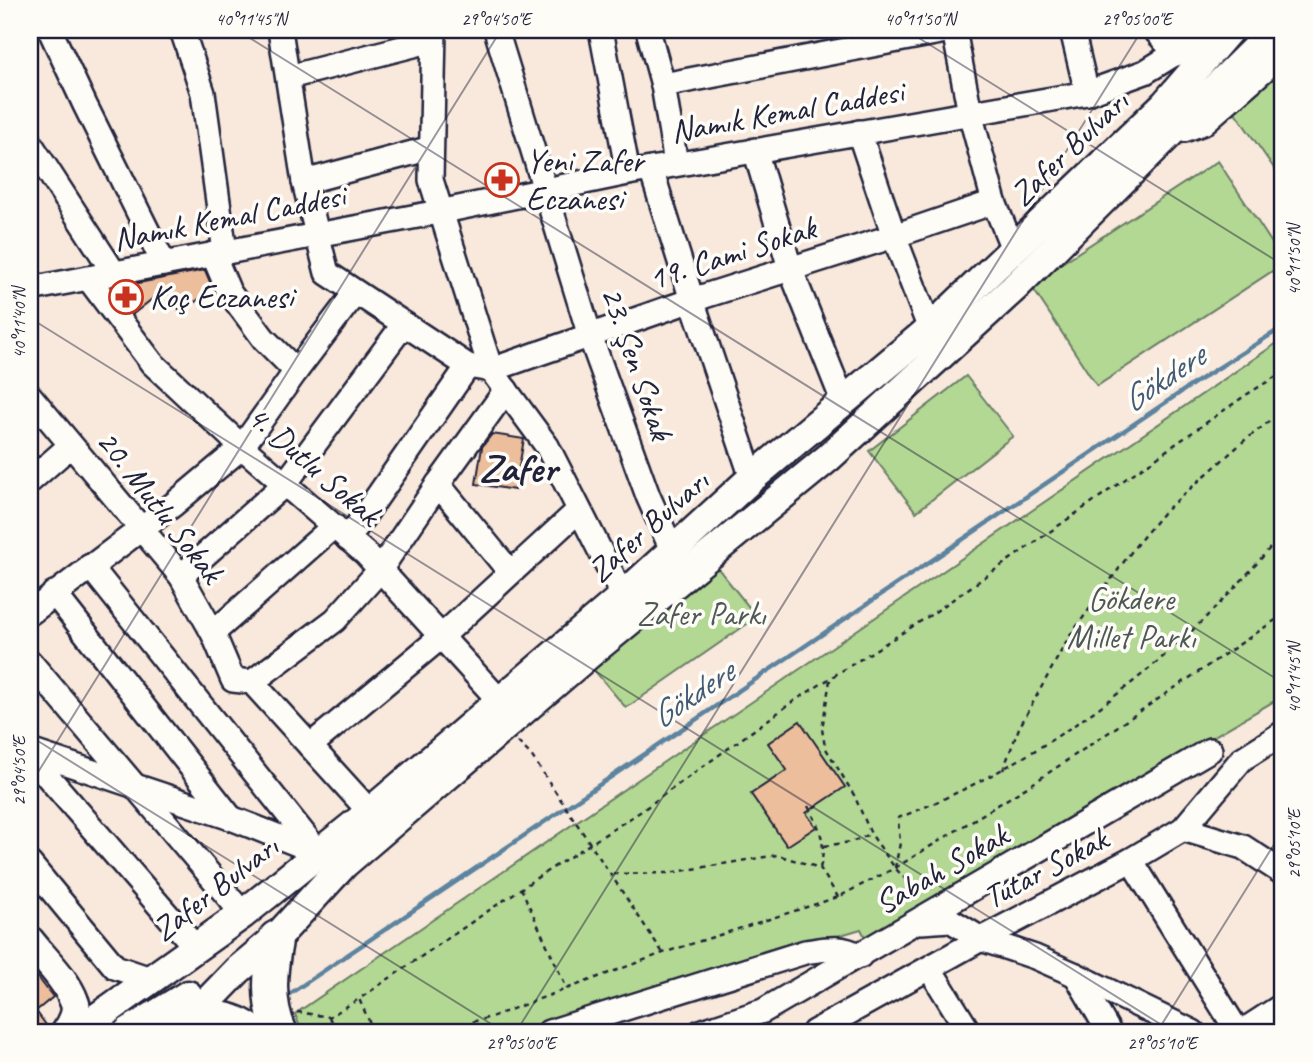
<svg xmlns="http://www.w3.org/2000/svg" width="1313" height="1062" font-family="Caveat,sans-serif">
<rect width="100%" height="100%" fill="#f8e9dc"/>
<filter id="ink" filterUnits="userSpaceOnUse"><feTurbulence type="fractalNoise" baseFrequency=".0143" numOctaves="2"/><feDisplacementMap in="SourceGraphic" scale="14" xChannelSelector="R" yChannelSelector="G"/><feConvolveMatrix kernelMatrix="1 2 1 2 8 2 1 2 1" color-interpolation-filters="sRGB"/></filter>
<g filter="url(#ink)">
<g fill="#b3d893" stroke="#6a7d67" stroke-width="2">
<path d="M1283,36V181L1223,95Z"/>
<path d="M1218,161L1283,260V264L1097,386L1030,284Z"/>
<path d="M1283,339V696L866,939L861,929L514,1032H302L295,1014Z"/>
<path d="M966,376L1013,436L916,512L869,451Z"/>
<path d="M712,561L757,617L626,708L589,664Z"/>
</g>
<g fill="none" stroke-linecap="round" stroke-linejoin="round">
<path stroke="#5c839f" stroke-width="4.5" d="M285,997L1196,382L1283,327"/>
</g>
<g fill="#ecbe9c" stroke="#22223b" stroke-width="2">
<path d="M205,270L213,289L181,312L165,289L133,314L113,288Z"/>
<path d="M492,434L524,439L515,490L476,484L482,447Z"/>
<path d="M800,721L845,787L806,813L816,827L787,846L751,794L787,770L768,743Z"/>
<path d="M30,967L53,997L36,1011L46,1025L35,1032H30Z"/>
</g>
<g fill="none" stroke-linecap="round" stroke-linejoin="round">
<g stroke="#22223b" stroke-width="28">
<g id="minor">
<path d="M50,30L85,105L164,264"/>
<path d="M180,30L183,33L203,93L225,252"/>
<path d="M280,30L304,182L327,273L468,366"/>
<path d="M434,30L431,180L491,370L547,446L623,596"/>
<path d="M496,30L590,336L648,496L673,552"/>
<path d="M601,30L628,173"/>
<path d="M648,30L663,85L676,164"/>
<path d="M954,30L970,113L994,202L1013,249"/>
<path d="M1072,30L1087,93"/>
<path d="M1155,30L1176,54"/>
<path d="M289,77L433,40"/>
<path d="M663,85L951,30"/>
<path d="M1174,129L1184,130L1203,123L1283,53"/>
<path d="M859,132L894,236L930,329"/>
<path d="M30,143L114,273"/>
<path d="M755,150L790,268L843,401"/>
<path d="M651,169L692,300L752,478"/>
<path d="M304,182L431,148"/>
<path d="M213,254L229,292L264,339L296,371"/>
<path d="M88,278L152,363L242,447L366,554L499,700"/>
<path d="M30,289L439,212L628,173L1087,93L1145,72L1213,30"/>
<path d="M30,396L181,576L213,633L233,680L252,682L370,812"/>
<path d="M30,481L70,446"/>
<path d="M438,484L510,572"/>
<path d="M348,539L468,366L491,370L692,300L894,236L994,202"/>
<path d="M90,566L318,852"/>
<path d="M181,576L285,484L404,324"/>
<path d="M54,593L231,818"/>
<path d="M30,613L174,504L242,447L296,371L355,293"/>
<path d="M213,633L334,526"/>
<path d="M30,662L243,914"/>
<path d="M252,682L335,620L380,570L438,484L506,390"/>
<path d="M310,746L441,637L578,511"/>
<path d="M30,751L231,818L315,851"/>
<path d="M30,756L196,948"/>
<path d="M1183,829L1243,847L1283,873"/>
<path d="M1131,860L1238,1032"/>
<path d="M30,864L115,967L153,980"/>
<path d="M921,922L950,920L981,939L1035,957L1076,975L1193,1032"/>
<path d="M930,969L969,1032"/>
<path d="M1076,975L1109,1032"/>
<path d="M549,1032L805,952C826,949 841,945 860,956"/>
<path d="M700,1032L763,1011L1210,750"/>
<path d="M814,1032L981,939L1131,860L1183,829L1242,759L1283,733"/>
</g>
</g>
<g stroke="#22223b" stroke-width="33">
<g id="major">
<path d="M30,941C44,959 66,979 74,1001C79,1011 72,1024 66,1032"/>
<path d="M173,1023L210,999L238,970L276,938L344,864L589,654L828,458L1014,288L1274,30"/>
<path d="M77,1032L243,914L370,812L623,596L752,478L930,329L1165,104L1229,30"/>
<path d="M128,1032L188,995"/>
<path d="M1246,1032L1283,1008"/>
</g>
</g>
<g stroke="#22223b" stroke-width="38">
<g id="highway">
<path d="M276,938C270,971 266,1001 280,1032"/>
<path d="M167,1032C194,1015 224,1012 251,1032"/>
</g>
</g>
<g stroke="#22223b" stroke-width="2.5" stroke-dasharray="5 5" stroke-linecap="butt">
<path d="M830,680L822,729L825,747L854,795L871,834L895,868L922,897"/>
<path d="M518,742L531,755L663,953"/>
<path d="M1003,770L1019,728L1069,637L1137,544L1164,512L1245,440L1283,411"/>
<path d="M808,806C820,828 827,843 820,868"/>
<path d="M824,846L851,842L871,834"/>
<path d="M895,868L900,843L898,818C1048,760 1183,657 1283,532"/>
<path d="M613,874L669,873L777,855L820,868L838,897"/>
<path d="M521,888L567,989"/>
<path d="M297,1012L329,1017L359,999"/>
<path d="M329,1017L336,1032"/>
<path d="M374,1032L359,999L535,879L640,812L794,701L929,616L1246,395L1283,372"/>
<path d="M434,1032L491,1017L663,953L838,897L895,868L1032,784L1283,615"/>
</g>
<use href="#minor" stroke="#fdfcf7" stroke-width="23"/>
<use href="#major" stroke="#fdfcf7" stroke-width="28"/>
<use href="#highway" stroke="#fdfcf7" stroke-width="33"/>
</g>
</g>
<path fill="none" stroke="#22223b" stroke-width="2" stroke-opacity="0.45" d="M237,30L1283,683M906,30L1283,265M30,318L1173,1032M30,736L504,1032M30,785L501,30M516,1032L1142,30M1157,1032L1283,830"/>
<defs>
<g id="pharmacy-ring" transform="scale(1.75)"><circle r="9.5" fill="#fdfcf7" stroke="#c8321e" stroke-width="1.5"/><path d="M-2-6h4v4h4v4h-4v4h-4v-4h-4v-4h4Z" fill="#c8321e"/></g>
</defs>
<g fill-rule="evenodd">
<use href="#pharmacy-ring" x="502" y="180"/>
<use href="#pharmacy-ring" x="126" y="297"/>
</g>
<g text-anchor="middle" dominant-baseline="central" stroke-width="7" stroke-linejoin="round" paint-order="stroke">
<g font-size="33" fill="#22223b" stroke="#fdfcf7">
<text transform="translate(787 111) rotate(-10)">Namık Kemal Caddesi</text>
<text transform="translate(1069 148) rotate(-44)">Zafer Bulvarı</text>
<text transform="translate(229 217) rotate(-11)">Namık Kemal Caddesi</text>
<text transform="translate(732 253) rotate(-18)">19. Cami Sokak</text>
<text transform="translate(637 363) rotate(71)">23. Şen Sokak</text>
<text transform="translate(314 465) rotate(41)">4. Dutlu Sokak</text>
<text transform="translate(160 506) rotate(52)">20. Mutlu Sokak</text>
<text transform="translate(648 526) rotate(-42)">Zafer Bulvarı</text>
<text transform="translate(1045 868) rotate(-28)">Tutar Sokak</text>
<text transform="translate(941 869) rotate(-30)">Sabah Sokak</text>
<text transform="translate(215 888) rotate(-38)">Zafer Bulvarı</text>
</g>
<g font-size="33" fill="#22223b" stroke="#fdfcf7" text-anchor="start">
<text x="526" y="161">Yeni Zafer<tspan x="526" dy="38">Eczanesi</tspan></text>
<text x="150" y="297">Koç Eczanesi</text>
</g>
<g font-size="33" fill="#4e5955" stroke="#fdfcf7">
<text x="1131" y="599">Gökdere<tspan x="1131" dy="38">Millet Parkı</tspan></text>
<text x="701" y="614">Zafer Parkı</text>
</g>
<g font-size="35" font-style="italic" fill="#445a75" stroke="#fdfcf7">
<text transform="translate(1163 378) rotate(-34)">Gökdere</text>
<text transform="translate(692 694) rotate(-34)">Gökdere</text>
</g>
<g font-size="40" font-weight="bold" fill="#22223b" stroke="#fdfcf7">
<text x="518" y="468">Zafer</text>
</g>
</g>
<rect width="1313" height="1062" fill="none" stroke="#fdfcf7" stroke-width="77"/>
<rect x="38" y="38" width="1236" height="986" fill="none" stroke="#22223b" stroke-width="2.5"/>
<g font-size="18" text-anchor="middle" fill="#22223b">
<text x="251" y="25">40°11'45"N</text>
<text x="496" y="25">29°04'50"E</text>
<text x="920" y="25">40°11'50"N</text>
<text x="1137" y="25">29°05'00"E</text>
<text transform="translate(1294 260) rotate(-90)" y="6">40°11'50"N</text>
<text transform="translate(19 323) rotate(-90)" y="6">40°11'40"N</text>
<text transform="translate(1294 678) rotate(-90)" y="6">40°11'45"N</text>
<text transform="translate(19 771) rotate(-90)" y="6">29°04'50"E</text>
<text transform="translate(1294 844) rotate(-90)" y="6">29°05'10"E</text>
<text x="521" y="1049">29°05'00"E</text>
<text x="1162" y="1049">29°05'10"E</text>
</g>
</svg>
